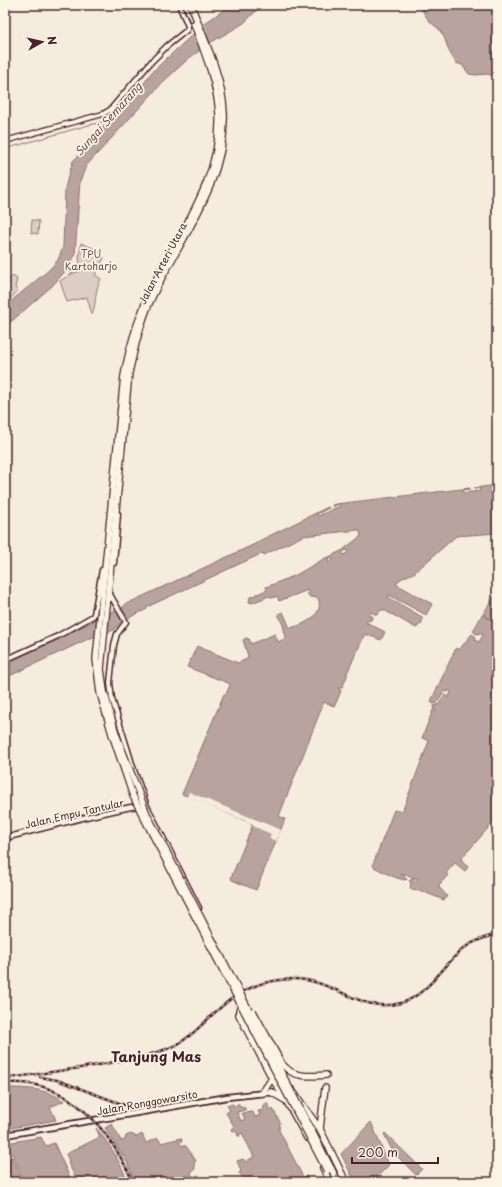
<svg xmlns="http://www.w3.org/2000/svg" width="502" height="1187" font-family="'Playpen Sans',sans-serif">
<rect width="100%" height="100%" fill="#f5ecde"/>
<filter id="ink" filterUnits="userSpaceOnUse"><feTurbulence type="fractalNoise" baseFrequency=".025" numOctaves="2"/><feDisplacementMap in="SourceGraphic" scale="8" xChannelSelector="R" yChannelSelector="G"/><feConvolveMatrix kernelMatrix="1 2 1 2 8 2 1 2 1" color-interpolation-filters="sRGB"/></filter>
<g filter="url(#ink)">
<g fill="#dbcec4" stroke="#927678">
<path d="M32,220L39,221L38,234L31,233Z"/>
<path d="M81,243L98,250L104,258L95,275L101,279C94,291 97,302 92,315L87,297L67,302L60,281L71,274L81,271L79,258Z"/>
<path d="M13,276L17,279L15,288L18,291L5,303V283Z"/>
</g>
<g fill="#b8a39e" stroke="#8c6e70">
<path d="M231,5H267L257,10L244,23L210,43L188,59L163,82L86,166L80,181L75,255L69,267L52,286L5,327V306L49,270L58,260L63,247L65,189L67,180L73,161L91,144L104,125L113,118L133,93L141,88L151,73L205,23Z"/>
<path d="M419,5H497V77L487,74L476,75L469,74L462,65L456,63L449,51L444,37L439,29L429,21Z"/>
<path d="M497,485V533L456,536L415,572C409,576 400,577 396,584L432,604L426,615L389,595L388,597L422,617V623L416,628L384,610H381L377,615L371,612L369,616H372V619L369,621L368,620L366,623H368L385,632L381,640L365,634L347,673V676L342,688H338L341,691L336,703H335L334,706L324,702L279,816L285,819L256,890L232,880L231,878L253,824L182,794L224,694H226L230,685L228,683L187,667L197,646L238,663L247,659L248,656L243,640L246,638L249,639L251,644L275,634L278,642L286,638L283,625L278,614L283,612L290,628C304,625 325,615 318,598L310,597L308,595V590L279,601L277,596L272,598L269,596L252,603L249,602L250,597L267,590L266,587L296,575L327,557L329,560L328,561L329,563L333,560L329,557L343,550L344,552L342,553L344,555L348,552L347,550L345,551L344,549L361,536L360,531L358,530L303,536L264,555L263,553L147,607V609L122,621L114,630L88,639L5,678V663L92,622L97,617L122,608L126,604L257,543L259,541L328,507L329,508L317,514L318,516L340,506L339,504L333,507L332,505L336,504L470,488V489L463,490V493L480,491L479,488H474Z"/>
<path d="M497,592V818L461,859L468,867L465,871L455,863L446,873L448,875L438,886L447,896L444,900L419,890L417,891L412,890L410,887L411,883L409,881L412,879L417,881L418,879L401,873L400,874L404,875V877L407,879L406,880C395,879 384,872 374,867L373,864L394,810L402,812L429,741L422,738L433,710L435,712L436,710L433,709L434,706L439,704L445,694L448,698L451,692L449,690L448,692L444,691L437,703L433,704L431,701L456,648L459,650L472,634L476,637L475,640L479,642L483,635L480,633L476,634L473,631L482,615L493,621L483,614Z"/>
<path d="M10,1088C29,1088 48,1089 64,1101L50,1107L56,1120L5,1129V1089Z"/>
<path d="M267,1103L269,1107V1109H273L280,1122L279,1130L303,1177L306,1176L309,1182H247L239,1173L241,1171L237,1161L243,1159L246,1162L248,1160L254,1157L242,1133L239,1134L240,1136H238L236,1131H233L231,1129L234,1126L226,1113L230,1110L227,1106L233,1104L234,1106H237V1104H239L240,1107L245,1108V1110L237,1112L241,1121L245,1119L242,1113L253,1112L255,1117L260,1115L258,1111L263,1110V1105Z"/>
<path d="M371,1122L389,1165L372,1182H355L341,1154Z"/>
<path d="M112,1124L121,1141L125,1140L126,1136L131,1134L137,1137L142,1134L146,1143L158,1138L161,1143L181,1138L182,1141L179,1142L181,1145L186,1146L196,1161L194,1163C196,1169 195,1169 191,1173L193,1177L198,1175L206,1182H135L127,1162L105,1128Z"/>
<path d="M96,1128C110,1144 120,1162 128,1182H78L68,1163L69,1161L66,1154L100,1137Z"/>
<path d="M385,1133L422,1169L416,1175L393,1152L384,1134Z"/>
<path d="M41,1137L46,1146L54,1143L72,1182H25L7,1143Z"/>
<path d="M5,1152L8,1159L12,1157L23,1182H5Z"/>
</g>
<path fill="#f5ecde" d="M189,792L281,830L276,841L269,838L271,834L253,826V824L187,797Z"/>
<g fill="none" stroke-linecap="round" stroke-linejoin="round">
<g stroke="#8c6e70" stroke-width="1">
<path d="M183,5L194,32"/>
<path d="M5,149L85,126L102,122H109"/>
</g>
<g stroke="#4a1f2b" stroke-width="7">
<g id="secondary">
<path d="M5,141L103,114L110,110L151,62L167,46L187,30L188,26L179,5"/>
<path d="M114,563L118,514"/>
<path d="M108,591L126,622L117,634L114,645L110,683L112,699L135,773L147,806L199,908"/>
<path d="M5,660L58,636L93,616L94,614L102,570"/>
<path d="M5,838L90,816L131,807L141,806"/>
</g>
</g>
<g stroke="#4a1f2b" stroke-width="8">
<path id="primary" d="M5,1135L142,1112L227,1097L274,1092"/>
</g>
<g stroke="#4a1f2b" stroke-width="8">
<g id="highway">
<path d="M112,734L100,693L96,659L124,376C130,343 140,312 155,282C182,228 222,178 219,114C217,83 205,53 194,24"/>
<path d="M116,734L104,691L101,669L129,373C135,346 141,320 153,295C182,236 227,181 224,112C222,74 204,40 191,5"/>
<path d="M244,1003L239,1010V1015L272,1078L287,1102L307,1138"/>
<path d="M286,1068C296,1078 313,1076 326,1075"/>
<path d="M292,1090L320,1129L346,1182"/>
<path d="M271,1092L285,1100"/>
<path d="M262,1093L269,1083L272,1078"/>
<path d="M320,1128L325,1088"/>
<path d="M323,1168L330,1182"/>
<path d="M331,1168L338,1182"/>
</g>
</g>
<use href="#secondary" stroke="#fcf5e5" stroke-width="4"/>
<use href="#primary" stroke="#fcf5e5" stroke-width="4.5"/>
<use href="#highway" stroke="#fcf5e5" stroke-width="5.5"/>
<g stroke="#4a1f2b" stroke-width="2.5">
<g id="rail">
<path d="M40,1077L57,1080L127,1106"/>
<path d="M5,1079C42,1073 79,1069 115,1062C136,1058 157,1054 176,1045C194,1036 205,1020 220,1008C234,995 254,984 273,981C288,978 304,978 318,983C347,992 368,1012 401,1003C428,995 443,965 464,948C473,941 486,937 497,934"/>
<path d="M9,1083C70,1079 111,1132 133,1182"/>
</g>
</g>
<use href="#rail" stroke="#fcf5e5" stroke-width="1" stroke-dasharray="3" stroke-linecap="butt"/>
<g stroke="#4a1f2b" stroke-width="8" stroke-linecap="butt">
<g id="highway-bridge">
<path d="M112,734L133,796L143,816L327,1171"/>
<path d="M116,734L147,814L331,1168"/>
<path d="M253,1011L282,1064L286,1068"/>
</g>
</g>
<use href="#highway-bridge" stroke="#fcf5e5" stroke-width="5.5"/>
</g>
</g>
<g text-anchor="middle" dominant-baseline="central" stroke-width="3.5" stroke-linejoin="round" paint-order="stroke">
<g font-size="10" fill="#6e4b51" stroke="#fcf5e5">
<text x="91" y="253">TPU<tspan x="91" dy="12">Kartoharjo</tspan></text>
</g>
<g font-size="10" fill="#4a1f2b" stroke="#fcf5e5">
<text transform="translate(162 263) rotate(-62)">Jalan Arteri Utara</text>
<text transform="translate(74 813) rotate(-13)">Jalan Empu Tantular</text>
<text transform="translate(147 1102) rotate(-10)">Jalan Ronggowarsito</text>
</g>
<g font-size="11" font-style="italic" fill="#704d53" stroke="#fcf5e5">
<text transform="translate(108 119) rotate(-48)">Sungai Semarang</text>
</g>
<g font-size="14" font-weight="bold" fill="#4a1f2b" stroke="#fcf5e5">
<text x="156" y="1056">Tanjung Mas</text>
</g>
</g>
<rect width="502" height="1187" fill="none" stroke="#fcf5e5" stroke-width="20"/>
<rect x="10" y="10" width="482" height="1167" fill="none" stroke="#4a1f2b" stroke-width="1.5" filter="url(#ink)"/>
<g transform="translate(42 42) rotate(82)" stroke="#fcf5e5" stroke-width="3" paint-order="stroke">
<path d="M0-3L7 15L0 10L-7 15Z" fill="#4a1f2b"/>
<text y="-6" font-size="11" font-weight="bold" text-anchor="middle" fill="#4a1f2b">N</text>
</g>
<path d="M352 1157v6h86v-6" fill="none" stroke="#4a1f2b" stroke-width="2"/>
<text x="358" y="1157" font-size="12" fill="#4a1f2b" stroke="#fcf5e5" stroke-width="3" paint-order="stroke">200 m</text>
</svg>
